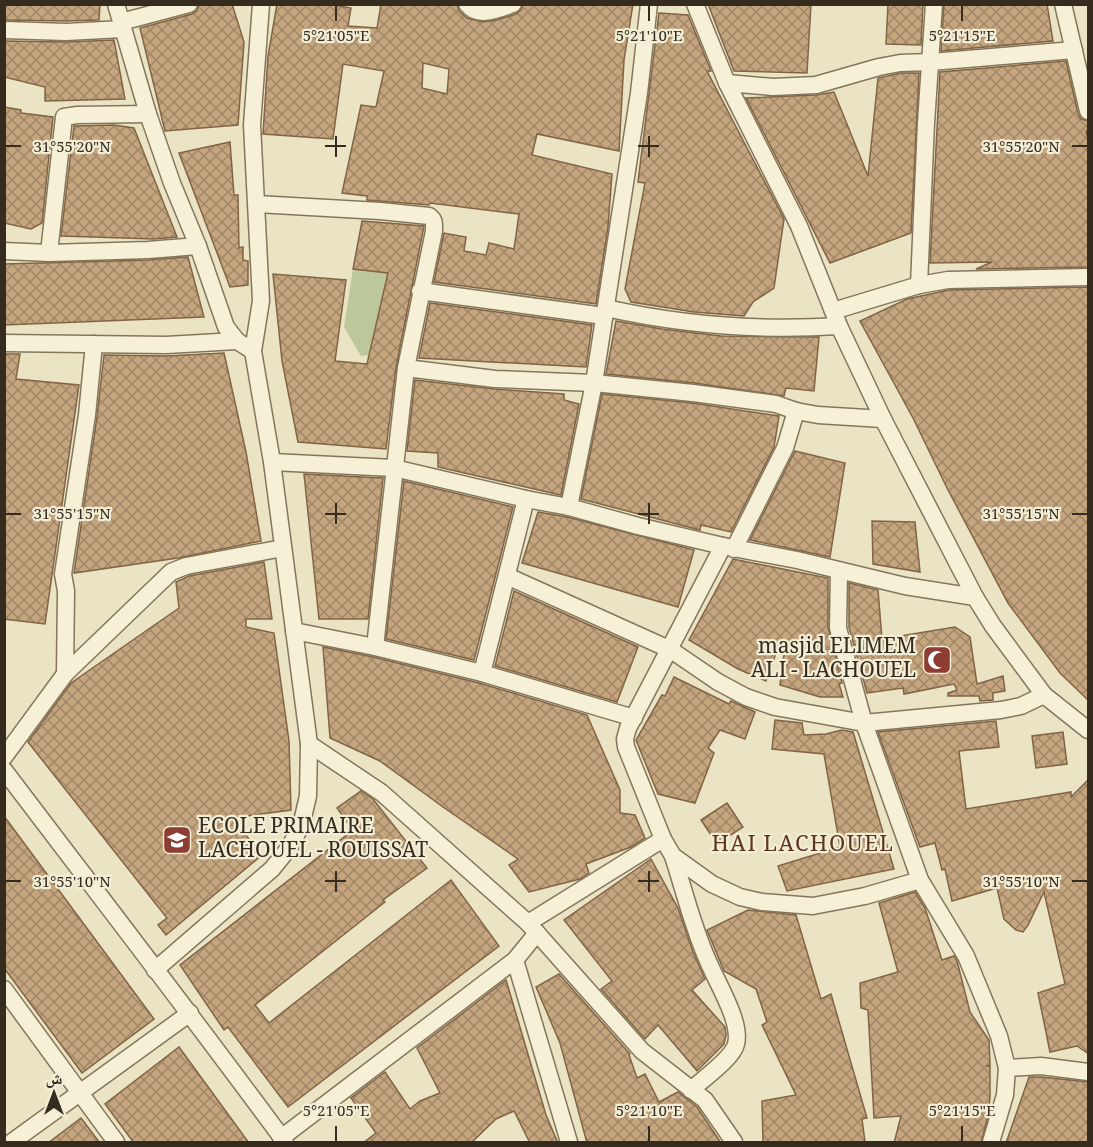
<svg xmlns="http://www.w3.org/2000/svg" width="1093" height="1147" font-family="Georgia,'Noto Naskh Arabic',serif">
<defs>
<pattern id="building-cross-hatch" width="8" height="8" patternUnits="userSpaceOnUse" patternTransform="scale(1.5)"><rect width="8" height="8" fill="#c5a57e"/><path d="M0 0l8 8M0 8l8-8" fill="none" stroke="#a18767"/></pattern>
</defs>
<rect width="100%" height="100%" fill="#eae4c5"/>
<path fill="#bcc79a" d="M353,269L388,273L370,349L372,355L361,356L344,327Z"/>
<g fill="url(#building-cross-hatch)" stroke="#816444" stroke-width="1.5" fill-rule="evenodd">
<path d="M4,4H100L99,20L66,21L4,20Z"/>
<path d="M199,4H232L244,42L238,125L165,131L140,28L192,14L197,11Z"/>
<path d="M277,4H328L351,8L348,26L377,28L381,4H457L459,11L467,18L483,22L497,20L516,14L521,10L523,4H633L624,60L619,151L537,134L532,155L612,174L608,227L596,304L434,282L444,233L466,237L464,251L486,255L489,243L514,249L519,214L430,203L429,205L367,200V196L342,193L361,105L376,107L384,71L343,64L333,139L263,134L268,56ZM423,63L449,69L447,94L422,88Z"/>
<path d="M708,4H811L807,73L734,71Z"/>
<path d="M888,4H923L921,45L886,44Z"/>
<path d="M944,4H1047L1053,41L941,51Z"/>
<path d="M659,13L688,15L711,71H707L784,219L774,288L753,302L744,316L694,312L631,302L625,289L645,183L638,182Z"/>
<path d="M114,40L125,99L45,101V87L4,77V41L66,42Z"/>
<path d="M1066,61L1078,114L1081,119L1089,121V130L1086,131L1089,144V267L976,269L992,262L930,263L940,72Z"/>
<path d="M901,73H919L911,233L830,263L746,98L816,95L834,92L868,176L878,78Z"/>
<path d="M4,107L21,110V113L53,117L42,223L31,229L4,223Z"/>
<path d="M114,125L134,128L177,237L154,239L61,236L74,126Z"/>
<path d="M230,142L234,195H238L239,248L243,247V260L248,261V285L230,287L179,153Z"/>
<path d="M362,221L424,226L396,367L386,449L298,442L282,361L273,274L346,280L335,361L367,364L388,273L353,269Z"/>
<path d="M188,257L204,317L4,325V264L149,260Z"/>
<path d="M1089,287V701L1060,673L1008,603L947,488L913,418L860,321L907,299L949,290Z"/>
<path d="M430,303L592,325L586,367L419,358Z"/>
<path d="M616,321L662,329L721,336L819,337L814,391L786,388L784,396L694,383L606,374Z"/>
<path d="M224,353L246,452L261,541L178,558L74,573L97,417L104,355L166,356Z"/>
<path d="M4,354H20L16,379L79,385L45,624L4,619Z"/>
<path d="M415,380L494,389L564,394V400L579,404L561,495L438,467V453L407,451Z"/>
<path d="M602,394L692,403L779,416L774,447L731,532L701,525L700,530L581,499Z"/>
<path d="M795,451L845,463L830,557L750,540Z"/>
<path d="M304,474L383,478L368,619H319Z"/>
<path d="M404,481L513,507L474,660L386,639Z"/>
<path d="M538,512L567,517L694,550L678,607L522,563Z"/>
<path d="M872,521L915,522L920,572L873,564Z"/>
<path d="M733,559L828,578V628L842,683L839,684L843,697H820L780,685L785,646L779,645L766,681L738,669L689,640Z"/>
<path d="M264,562L272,619H246V627L274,633L289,741L291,810L232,818L262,855L166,935L158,925L167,918L28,742L71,683L179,608L176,582L189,576Z"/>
<path d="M849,583L878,590L882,639L955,627L970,637L977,684L1003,676L1005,691L993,693V700L980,701L979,696H948V693L957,690L954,684L904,694L903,688L867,693L849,627Z"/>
<path d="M514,591L638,647L617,702L495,666Z"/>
<path d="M323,647L373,657L479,683L587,715L620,790V813L635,815L645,838L631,847L586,864L589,873L580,879L529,892L509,865L518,859L443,807L380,761L330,738Z"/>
<path d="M674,677L729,704L731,701L755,712L745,739L720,730L708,748L714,753L695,803L658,794L636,740L662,695L665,696Z"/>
<path d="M775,720L802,723L804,735L826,734L842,730L853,732L894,869L787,891L778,866L840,847L824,754L772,749Z"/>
<path d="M996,721L999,747L959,751L966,809L1071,792V797L1089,779V1054L1077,1046L1050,1052L1038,993L1065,984L1044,892L1028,925L1023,932L1016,930L1004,919L997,888L952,901L945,869L942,870L935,843L920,847L878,732Z"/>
<path d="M1063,732L1067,764L1036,768L1032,736Z"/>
<path d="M361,791L373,799L427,868L383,900L385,902L255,1005L269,1023L451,880L499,946L288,1107L228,1027L224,1030L180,965L353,830L337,808Z"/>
<path d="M727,803L743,827L717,844L701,820Z"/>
<path d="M4,816L154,1019L82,1073L4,968Z"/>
<path d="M651,859L678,908L693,952L705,979L692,990L725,1027L726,1035L724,1044L697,1071L658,1025L645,1039L601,989L612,981L564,920Z"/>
<path d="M915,892L925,908L942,960L954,956L957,961L970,1012L989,1040L990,1065L986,1066H990V1097L988,1116L981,1143H894L901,1116L874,1118L868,1010L861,1008L860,983L898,972L879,903Z"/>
<path d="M748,910L796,915L821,999L831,994L867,1118L862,1119L865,1142L763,1143L762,1101L796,1095L762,1025L767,1022L756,989L724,971L707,930Z"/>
<path d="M559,974L630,1054L629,1055L637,1078L645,1074L659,1102L678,1092L697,1107L721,1143H587L560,1043L536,987Z"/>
<path d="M506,980L546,1115L558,1143H530L514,1111L496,1119L471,1143H363L376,1133L351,1098L385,1072L410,1109L420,1101L440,1093L417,1048Z"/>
<path d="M179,1047L249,1143H134L105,1104Z"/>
<path d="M1029,1077H1041L1089,1082V1143H1006Z"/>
<path d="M81,1118L100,1143H48Z"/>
</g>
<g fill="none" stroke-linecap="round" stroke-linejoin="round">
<g stroke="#83765d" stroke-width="19">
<g id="minor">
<path d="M116,4L148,114L172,183L198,246L226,327L237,341L253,351"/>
<path d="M467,4C478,19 498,9 513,4"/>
<path d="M695,4L727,83L799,226L839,326L883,419L975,597L993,626L1044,695L1088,730"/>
<path d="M1063,4L1088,111"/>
<path d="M121,22L189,4"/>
<path d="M4,30L66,32L123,29"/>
<path d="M727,83L773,87L816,85L879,67L900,63L931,62L1074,50"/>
<path d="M257,204L380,211L429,216C435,220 434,224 434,231L406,368L375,647"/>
<path d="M4,251L49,253L148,250L198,246"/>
<path d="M49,253L64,117L77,115L148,114"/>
<path d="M919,285L926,123L934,4"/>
<path d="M420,291L604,316"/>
<path d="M606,308C682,325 761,331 839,326"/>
<path d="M833,311L919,285L948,280L1088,277"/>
<path d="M4,343L166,345L237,341"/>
<path d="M406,368L495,379L594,383L693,393L776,404L796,411L818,415L883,419"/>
<path d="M272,462L394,468L526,499L569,507L638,526L723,546L797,560L905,586L975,597"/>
<path d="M569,507L594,383L639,93L649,4"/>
<path d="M723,546L628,728L625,739L626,747L663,839L673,856L712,884L740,897L762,902L813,906L865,896L920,880"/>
<path d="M734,549L785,448L796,411"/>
<path d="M839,571L838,628L864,723L920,880L966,956L999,1036L1007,1068L1005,1095L991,1142"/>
<path d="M507,576L671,650L718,682L746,697L775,707L864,723L1001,710L1021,706L1044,695"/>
<path d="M294,631L375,647L482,673L634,718"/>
<path d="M482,673L526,499"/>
<path d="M65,674L66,591L63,574L87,415L94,344"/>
<path d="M309,744L382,793L528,923L642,1051L705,1100L734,1142"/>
<path d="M4,757L65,674L171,572L186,566L283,548"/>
<path d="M4,770C98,894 193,1017 285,1142"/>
<path d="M673,856C684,890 693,928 708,961C716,981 742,1022 736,1044C733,1058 703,1079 691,1090"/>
<path d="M528,923L663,839"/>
<path d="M515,960L569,1142"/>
<path d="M155,970L272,869L289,848L301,826L308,796L309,744L272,462L253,351L261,301L252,125L261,4"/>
<path d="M4,989L116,1142"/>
<path d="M1007,1068L1041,1066L1088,1072"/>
<path d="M281,1138L515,960L537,933"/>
<path d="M12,1142L190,1013"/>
</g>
</g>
<use href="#minor" stroke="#f6f0d7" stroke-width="16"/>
</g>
<path fill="none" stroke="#352c1f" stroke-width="2" d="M336,6V21M649,6V21M962,6V21M336,136V157M649,136V157M6,146H21M325,146H346M638,146H659M1072,146H1087M336,503V524M649,503V524M6,514H21M325,514H346M638,514H659M1072,514H1087M336,871V892M649,871V892M6,881H21M325,881H346M638,881H659M1072,881H1087M336,1126V1141M649,1126V1141M962,1126V1141"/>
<defs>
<g id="mosque-square" transform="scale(1.5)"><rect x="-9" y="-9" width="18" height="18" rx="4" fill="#8d3d32" stroke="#f2edd4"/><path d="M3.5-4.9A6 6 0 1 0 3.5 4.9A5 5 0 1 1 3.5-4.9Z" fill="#fff"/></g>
<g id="school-square" transform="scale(1.5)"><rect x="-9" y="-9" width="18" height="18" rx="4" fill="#8d3d32" stroke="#f2edd4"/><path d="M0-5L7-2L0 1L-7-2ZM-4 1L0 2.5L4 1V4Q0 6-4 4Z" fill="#fff"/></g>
</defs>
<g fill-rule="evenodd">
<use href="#mosque-square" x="937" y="660"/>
<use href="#school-square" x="177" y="840"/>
</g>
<g text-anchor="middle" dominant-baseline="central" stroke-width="4.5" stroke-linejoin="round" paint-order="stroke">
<g font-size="21" fill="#352c1f" stroke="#f2edd4" text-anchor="end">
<text x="916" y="648">masjid ELIMEM<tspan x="916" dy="24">ALI - LACHOUEL</tspan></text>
<text x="198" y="828" text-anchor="start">ECOLE PRIMAIRE<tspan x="198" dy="24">LACHOUEL - ROUISSAT</tspan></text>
</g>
<g font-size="22" letter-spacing="1.5" fill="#5e3622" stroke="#f2edd4">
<text x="803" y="846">HAI LACHOUEL</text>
</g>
</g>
<g font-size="15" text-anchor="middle" fill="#352c1f" stroke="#f2edd4" stroke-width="4.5" stroke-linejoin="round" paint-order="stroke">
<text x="336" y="41">5°21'05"E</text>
<text x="649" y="41">5°21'10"E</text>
<text x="962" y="41">5°21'15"E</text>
<text x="72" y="152">31°55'20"N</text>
<text x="1021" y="152">31°55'20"N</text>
<text x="72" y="519">31°55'15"N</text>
<text x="1021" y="519">31°55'15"N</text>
<text x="72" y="887">31°55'10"N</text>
<text x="1021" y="887">31°55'10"N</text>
<text x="336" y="1116">5°21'05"E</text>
<text x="649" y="1116">5°21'10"E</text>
<text x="962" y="1116">5°21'15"E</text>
</g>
<rect width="1093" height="1147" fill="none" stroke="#352c1f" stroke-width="12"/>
<g transform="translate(54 1093)" stroke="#f2edd4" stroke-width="4.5" paint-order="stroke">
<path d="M0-4.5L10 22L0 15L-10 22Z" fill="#352c1f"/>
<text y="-9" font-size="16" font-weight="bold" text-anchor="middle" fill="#352c1f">ش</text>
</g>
</svg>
